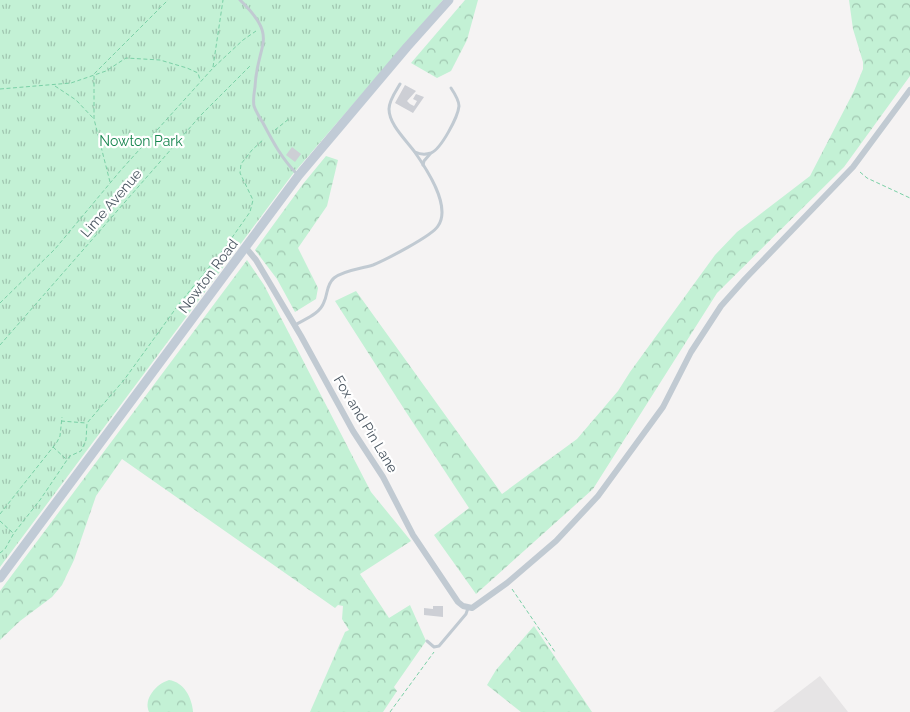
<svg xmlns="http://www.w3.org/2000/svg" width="910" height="712" font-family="Raleway,sans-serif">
<defs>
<pattern id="forest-crowns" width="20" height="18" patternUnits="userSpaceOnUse" patternTransform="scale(1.25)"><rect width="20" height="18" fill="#c3f1d5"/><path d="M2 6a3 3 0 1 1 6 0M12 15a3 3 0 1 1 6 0" fill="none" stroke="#a0c6b0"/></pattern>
<pattern id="park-tufts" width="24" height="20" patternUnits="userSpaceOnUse" patternTransform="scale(1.25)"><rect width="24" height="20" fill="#c3f1d5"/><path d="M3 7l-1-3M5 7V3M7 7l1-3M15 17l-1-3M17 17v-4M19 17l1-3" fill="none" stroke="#a0c6b0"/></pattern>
</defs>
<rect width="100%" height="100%" fill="#f5f3f3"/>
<path fill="#e6e4e5" d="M820,676L848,712H773Z"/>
<g fill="url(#forest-crowns)">
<path d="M465,0H478L467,40L451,71L437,78L411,63Z"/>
<path d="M849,0H910V76L844,167L717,293L593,489L476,594L434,535L469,508L406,412L335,301L356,291L502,494L577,439L618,391L630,372L715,255L737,232L810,176L854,91L863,69V62L853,29Z"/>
<path d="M326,156L338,160L327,206L298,248L318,288L316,299L295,312L277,279L255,250L303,184Z"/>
<path d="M247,260L264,285L371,492L411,541L360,574L389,618L410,605L426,641L394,687L397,691L383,712H310L345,632L349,630L342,619L343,606L338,605L335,608L122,459L96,496L74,560L62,585L52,597L20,621L0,640V591Z"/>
<path d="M534,626L592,712H521L487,685L496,670Z"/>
<path d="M169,680C184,682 192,698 193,712H149C143,699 156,684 169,680Z"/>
</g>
<path fill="url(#park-tufts)" d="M0,0H443L292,175L0,567Z"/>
<g fill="#cdcfd5">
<path d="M405,85L416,91L407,101L410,104L414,106L417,101L413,99L416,94L424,97L413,113L395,103Z"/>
<path d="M292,147L301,154L295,162L286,155Z"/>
<path d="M433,606H443V617L424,615V608L433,609Z"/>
</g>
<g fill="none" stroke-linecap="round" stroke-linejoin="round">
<g stroke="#7ad0a6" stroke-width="1" stroke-dasharray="4 2.5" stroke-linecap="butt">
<path d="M213,67L223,0"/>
<path d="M55,86L76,100L94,119"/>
<path d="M0,89L71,83L106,71L126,58L160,60L187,68L198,73L200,80"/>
<path d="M275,130L290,118"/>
<path d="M860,172L867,178L910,198"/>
<path d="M110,182L94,119V74L168,0"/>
<path d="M0,303L55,249L121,170L213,68L243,40L256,31"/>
<path d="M0,345L201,115L251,65"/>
<path d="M61,421L86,423"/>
<path d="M53,447L66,459"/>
<path d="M0,514L57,442L60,436L62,417"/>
<path d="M0,521L13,533"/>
<path d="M0,553L5,549L14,533L40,500L67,460L70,456L81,451L86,440L87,423L124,380L179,304L224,249L250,212L253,200L240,173L241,164L252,150L264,139"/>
<path d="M512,589L555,652"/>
<path d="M390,712L434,652"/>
</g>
<g stroke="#c1cad2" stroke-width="3">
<path d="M240,0C280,39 257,42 255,87C254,93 253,101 254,106C256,112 260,118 263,123C273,142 282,159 297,174"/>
<path d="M415,152C421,155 425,155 431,153C441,149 458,117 459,106C459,100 455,94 451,88"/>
<path d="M423,165L424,161L430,154"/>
<path d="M295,325C305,319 320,314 324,302C328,294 326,285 334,278C344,270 361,269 373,265C385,260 432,236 438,226C452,206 426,168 414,151C405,139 389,124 389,109C389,100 396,91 400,84"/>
<path d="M427,641L434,647L439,646L466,614L468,608"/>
</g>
<path stroke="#c1cad2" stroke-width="6" d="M246,248L256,260L301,336L353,431L383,477L413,535L458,602L463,606L472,608L507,583L556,541L598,496L663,407L691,352L721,306L745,279L853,167L910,90"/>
<path stroke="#c1cbd6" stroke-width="9" d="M0,578L299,175L407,47L449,0"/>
</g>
<g text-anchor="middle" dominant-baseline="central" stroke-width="4.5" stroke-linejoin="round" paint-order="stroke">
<g font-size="14" fill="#17864f" stroke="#fff">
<text x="141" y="141">Nowton Park</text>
</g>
<g font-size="14" fill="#4a5661" stroke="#fff">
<text transform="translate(111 203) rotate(-49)">Lime Avenue</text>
<text transform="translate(208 276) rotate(-53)">Nowton Road</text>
<text transform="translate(366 424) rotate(59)">Fox and Pin Lane</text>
</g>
</g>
</svg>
